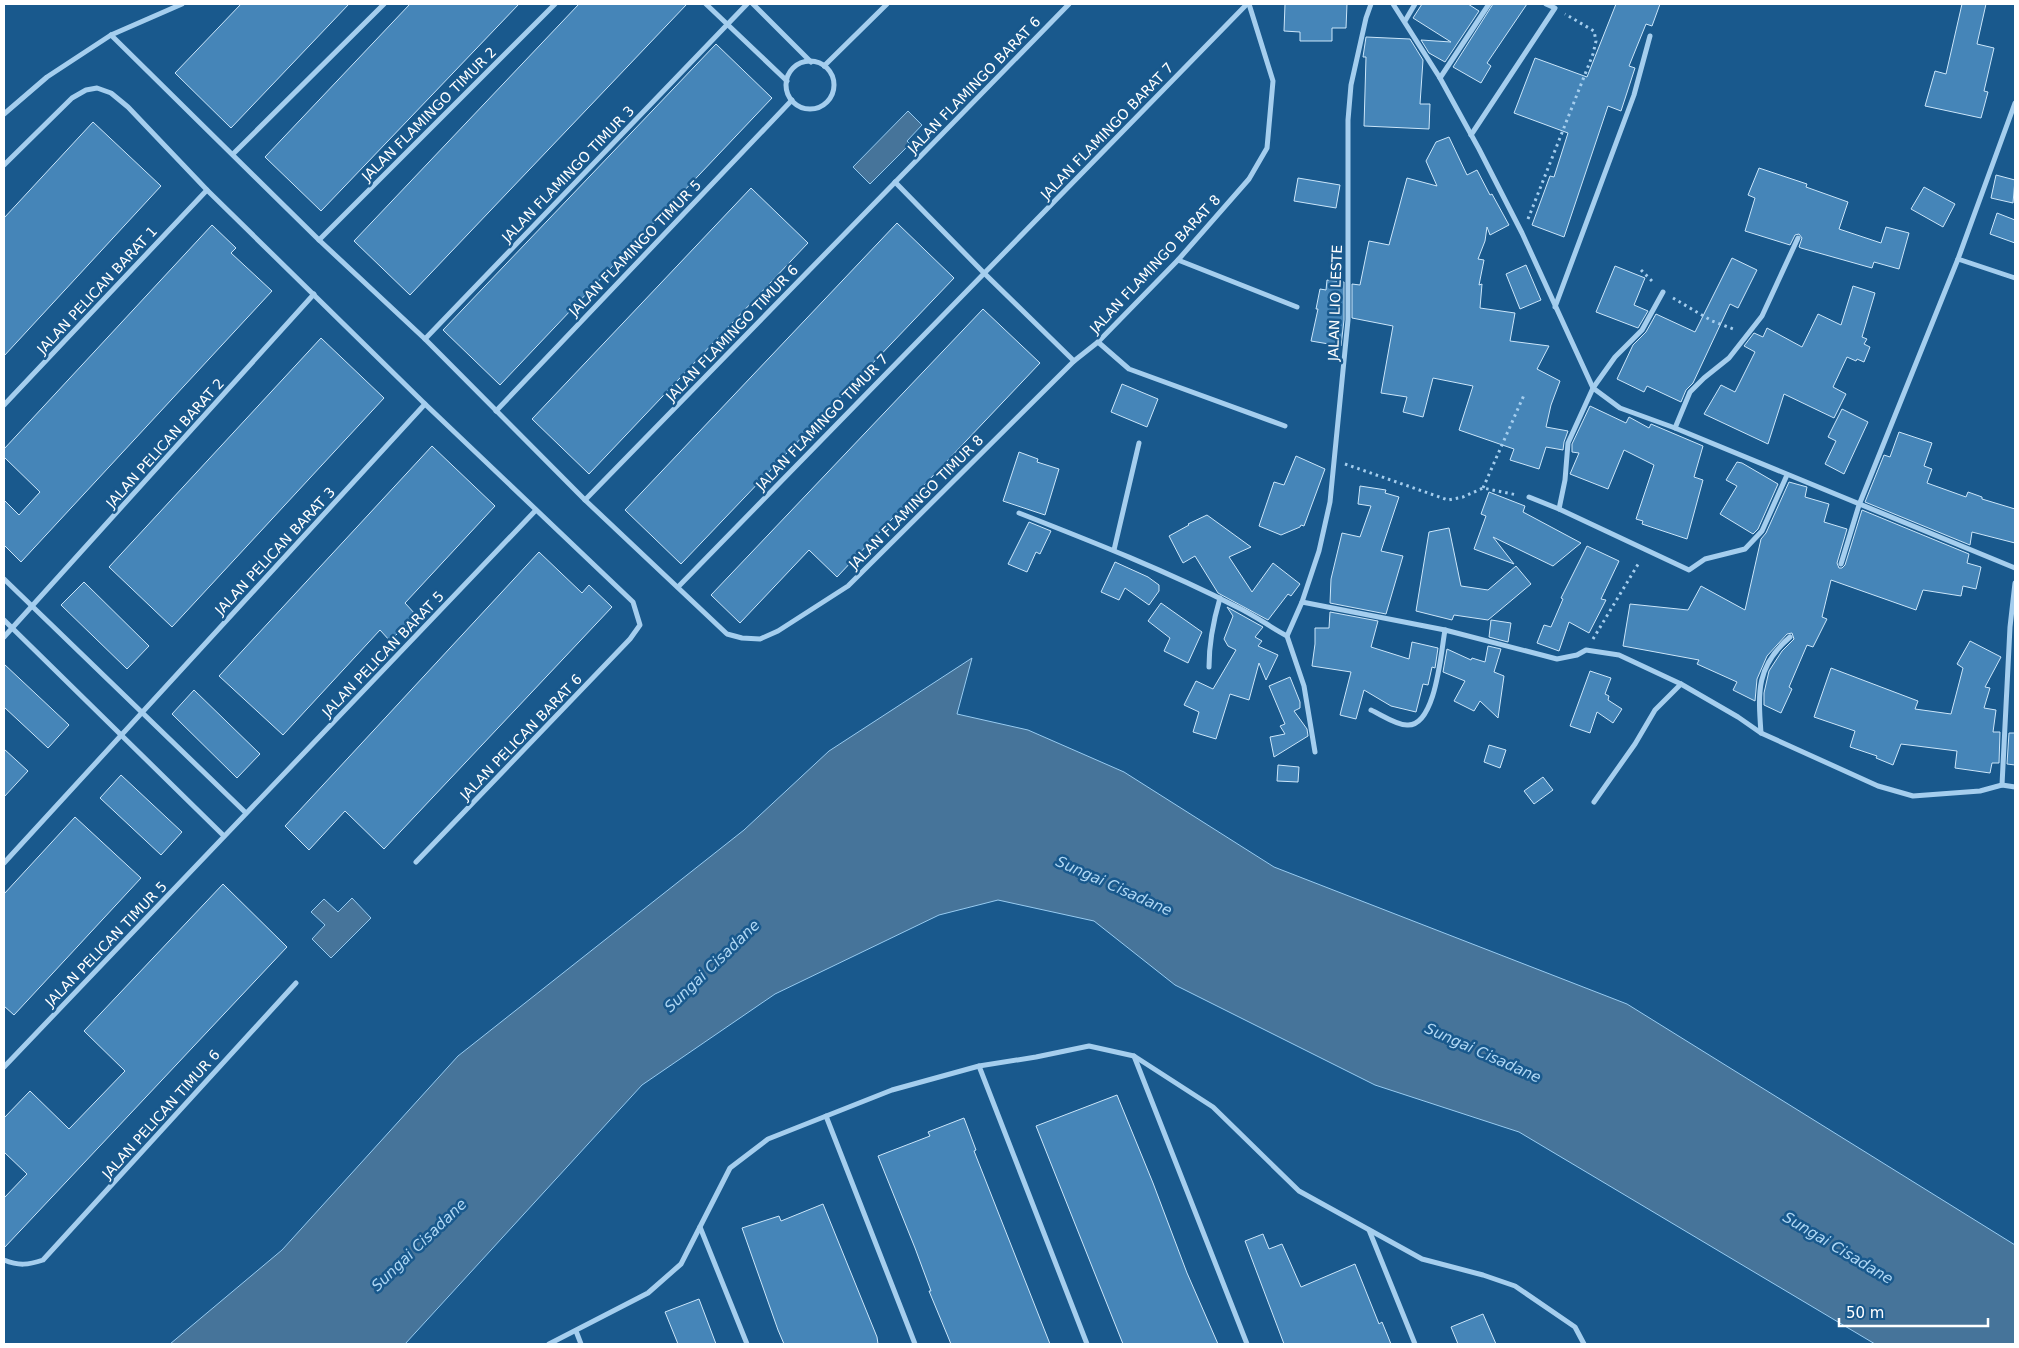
<svg xmlns="http://www.w3.org/2000/svg" width="2019" height="1348" font-family="'DejaVu Sans',sans-serif">
<rect width="100%" height="100%" fill="#19598d"/>
<g fill="#46749a" stroke="#97cbf1">
<path d="M908,111L922,125L907,141L910,144L870,184L853,167Z"/>
<path d="M972,658L957,714L1028,730L1124,772L1274,867L1627,1004L2015,1245V1344H1875L1519,1132L1375,1085L1175,985L1094,921L998,900L939,915L775,994L642,1085L405,1344H170L282,1250L458,1056L744,830L829,751Z"/>
<path d="M352,898L371,918L331,958L312,939L325,925L311,912L324,899L338,912Z"/>
</g>
<g fill="#4585b8" stroke="#cbe6fa">
<path d="M241,4H349L231,128L175,73Z"/>
<path d="M410,4H519L321,211L265,157Z"/>
<path d="M579,4H687L410,295L354,241Z"/>
<path d="M1285,4H1347L1346,28H1332V41H1300V32L1284,31Z"/>
<path d="M1422,4H1468L1479,11L1445,62L1429,53L1421,40L1451,42L1413,18Z"/>
<path d="M1493,4H1527L1487,63L1491,66L1481,83L1453,67Z"/>
<path d="M1616,4H1660L1652,26L1646,24L1629,66L1635,68L1621,111L1608,106L1564,237L1532,225L1550,176L1554,177L1568,133L1514,113L1535,58L1587,77Z"/>
<path d="M1962,4H1986L1977,44L1994,48L1984,91L1988,92L1981,118L1925,106L1935,71L1946,74Z"/>
<path d="M1366,37L1410,39L1423,60L1420,104H1430L1429,129L1364,126L1366,57H1363Z"/>
<path d="M716,44L772,98L500,385L443,330Z"/>
<path d="M93,122L161,186L4,356V218Z"/>
<path d="M1449,137L1467,175L1477,170L1490,195L1492,194L1509,225L1490,235L1487,227L1485,241L1478,259L1484,260L1479,285L1482,284L1480,308L1515,313L1510,341L1549,346L1537,369L1560,381L1551,405L1546,427L1568,431L1564,442L1563,450L1546,447L1539,469L1510,460L1514,449L1459,430L1473,386L1433,378L1423,417L1403,412L1407,397L1381,393L1393,326L1352,318V284L1360,285L1369,241L1389,245L1407,178L1437,186L1426,161L1436,142Z"/>
<path d="M1759,168L1807,184L1806,187L1848,202L1839,229L1881,243L1886,227L1909,233L1899,269L1874,262L1872,268L1801,248L1799,247L1802,238L1799,234L1795,235L1790,245L1745,231L1755,198L1748,195Z"/>
<path d="M1996,175L2015,180L2013,203L1991,198Z"/>
<path d="M1298,178L1340,185L1336,208L1294,201Z"/>
<path d="M1924,187L1955,204L1943,227L1911,209Z"/>
<path d="M751,188L808,243L589,474L532,419Z"/>
<path d="M1997,213L2015,220V243L1990,234Z"/>
<path d="M897,223L954,278L681,564L625,510Z"/>
<path d="M212,225L236,248L231,253L272,291L21,562L4,545V500L19,515L40,492L4,457V449Z"/>
<path d="M1732,258L1757,270L1738,308L1730,304L1693,383L1686,390L1681,402L1647,386L1644,392L1617,379L1633,345L1646,332L1656,314L1695,332Z"/>
<path d="M1526,265L1541,300L1520,309L1506,274Z"/>
<path d="M1615,266L1645,278L1634,305L1648,311L1638,328L1596,312Z"/>
<path d="M1327,280L1344,282V320L1341,346L1311,341L1318,309H1316L1320,289L1326,290Z"/>
<path d="M1853,286L1875,293L1862,337L1867,339L1864,344L1870,347L1864,362L1857,359L1856,361L1847,357L1833,387L1846,394L1834,418L1784,394L1768,444L1704,414L1721,385L1735,392L1755,352L1744,346L1754,333L1763,337L1767,328L1802,347L1818,314L1841,325Z"/>
<path d="M983,309L1040,363L837,577L809,550L740,623L711,595Z"/>
<path d="M321,338L384,398L172,627L109,567Z"/>
<path d="M1122,384L1158,399L1147,427L1111,412Z"/>
<path d="M1590,406L1626,423L1629,417L1649,428L1651,424L1703,446L1694,477L1703,480L1687,539L1642,524L1643,521L1636,519L1654,465L1624,450L1608,489L1570,474L1579,453L1572,452V444Z"/>
<path d="M1842,409L1868,422L1844,474L1825,464L1836,441L1828,437Z"/>
<path d="M1899,432L1932,443L1924,466L1932,469L1927,483L1966,497L1968,492L1982,497V499L2015,509V543L1972,532L1970,545L1865,502L1884,455L1890,457Z"/>
<path d="M432,446L495,506L405,603L416,615L390,641L380,630L283,735L219,676Z"/>
<path d="M1019,452L1038,459L1037,462L1059,469L1045,515L1003,501Z"/>
<path d="M1296,456L1325,469L1304,526L1301,525L1300,527L1281,535L1259,526L1274,482L1284,485Z"/>
<path d="M1737,462L1742,463L1778,484L1758,529L1753,534L1720,514L1737,486L1726,480Z"/>
<path d="M1789,482L1807,487L1805,497L1829,504L1824,522L1847,529L1837,563L1839,568H1842L1845,565L1862,510L1969,554L1967,563L1981,567L1976,589L1963,586L1961,596L1923,590L1916,610L1831,580L1822,617L1827,619L1813,647L1807,645L1789,687L1792,689L1781,713L1764,705V693L1769,671L1782,651L1794,639L1792,633L1787,634L1767,656L1757,679L1755,701L1733,690L1737,682L1697,664L1699,660L1623,646L1630,604L1688,610L1701,586L1745,610L1761,539L1766,533Z"/>
<path d="M1360,486L1386,490L1385,493L1399,497L1381,551L1403,556L1386,614L1330,603L1331,579L1342,533L1360,537L1371,506L1358,504Z"/>
<path d="M1489,492L1525,506L1523,512L1581,543L1553,566L1493,537L1514,564L1474,549L1486,516L1481,514Z"/>
<path d="M1207,515L1251,547L1229,557L1252,592L1273,563L1300,584L1291,596L1288,594L1268,620L1218,593L1195,556L1183,563L1169,536L1189,525L1188,524Z"/>
<path d="M1029,522L1051,531L1040,554L1036,552L1027,572L1008,564Z"/>
<path d="M1449,528L1461,586L1488,590L1516,566L1531,584L1488,620L1454,615L1452,620L1416,611L1429,532Z"/>
<path d="M1587,546L1619,561L1601,599L1606,600L1589,633L1569,622L1559,651L1537,643L1544,625L1551,627L1563,599L1561,598Z"/>
<path d="M539,552L582,593L589,585L612,607L384,849L345,811L309,850L285,826Z"/>
<path d="M1115,562L1148,577L1159,585V591L1149,605L1125,588L1119,600L1101,592Z"/>
<path d="M84,582L149,646L127,669L61,605Z"/>
<path d="M1161,603L1202,632L1188,663L1164,651L1170,638L1148,621Z"/>
<path d="M1227,607L1263,627L1255,637L1262,641L1258,646L1278,655L1266,680L1259,663L1249,700L1230,694L1216,739L1193,732L1199,712L1184,705L1196,681L1213,689L1236,650L1228,646L1224,639L1233,616Z"/>
<path d="M1330,612L1378,621L1371,647L1409,659L1412,642L1438,648L1435,668L1432,667L1428,685L1423,684L1416,712L1391,706L1364,690L1356,719L1340,715L1351,672L1312,666L1315,644V628H1329Z"/>
<path d="M1491,620L1511,623L1508,642L1489,637Z"/>
<path d="M1970,641L2001,657L1985,687L1990,688L1984,708L1996,710L1993,732H2000L1999,763H1992L1990,773L1955,768L1957,751L1901,744L1893,765L1876,758L1877,756L1850,747L1855,731L1814,717L1831,668L1918,701L1915,709L1951,714L1963,668L1957,664Z"/>
<path d="M1488,646L1501,649L1494,672L1504,676L1498,718L1480,701L1474,711L1454,701L1465,681L1443,672L1447,649L1471,660L1472,658L1485,662Z"/>
<path d="M4,664L69,725L48,748L4,707Z"/>
<path d="M1590,671L1611,678L1605,694L1609,696L1608,700L1622,709L1613,723L1597,712L1590,733L1570,726Z"/>
<path d="M1290,677L1300,702V708L1294,711L1307,729L1308,736L1274,757L1270,737L1285,734L1280,726L1285,724L1269,686Z"/>
<path d="M194,690L260,754L237,778L172,714Z"/>
<path d="M2009,733H2015V765L2007,764Z"/>
<path d="M1489,745L1506,750L1500,768L1484,762Z"/>
<path d="M4,749L28,771L4,797Z"/>
<path d="M1278,765L1299,767L1298,782L1277,781Z"/>
<path d="M121,775L182,832L161,855L100,798Z"/>
<path d="M1543,777L1553,790L1534,804L1524,791Z"/>
<path d="M75,817L141,878L14,1015L4,1006V894Z"/>
<path d="M223,884L287,947L4,1248V1198L27,1174L4,1152V1118L30,1091L69,1129L125,1071L84,1031Z"/>
<path d="M1117,1095L1153,1183L1187,1273L1218,1344H1123L1095,1274L1036,1126Z"/>
<path d="M964,1118L976,1150L974,1151L1050,1344H951L929,1291H931L915,1248L878,1156L930,1136L928,1132Z"/>
<path d="M823,1204L877,1337L878,1344H784L778,1330L742,1228L779,1216L781,1221Z"/>
<path d="M1263,1234L1269,1249L1282,1244L1301,1287L1355,1264L1379,1324L1382,1322L1391,1344H1284L1245,1241Z"/>
<path d="M699,1299L716,1344H678L665,1312Z"/>
<path d="M1483,1314L1496,1344H1458L1451,1327Z"/>
</g>
<g fill="none" stroke-linecap="round" stroke-linejoin="round">
<g stroke="#a5ceee" stroke-width="3" stroke-dasharray="2.5 4" stroke-linecap="butt">
<path d="M1528,219L1593,54L1596,41L1594,31L1565,14"/>
<path d="M1641,270L1654,283"/>
<path d="M1673,298L1712,321L1736,330"/>
<path d="M1345,464L1448,500L1463,497L1483,488L1517,495"/>
<path d="M1483,488L1524,395"/>
<path d="M1593,639L1640,561"/>
</g>
<g stroke="#a5ceee" stroke-width="5">
<path d="M706,4L787,81"/>
<path d="M753,4L811,62"/>
<path d="M1393,4L1440,78L1479,149L1522,233L1593,388L1620,408L1675,428L2015,568"/>
<path d="M1405,21L1415,4"/>
<path d="M111,35L319,240L425,339L585,500L727,634L742,638L760,639L778,631L848,586L1074,361L1098,342L1178,260L1249,179L1267,148L1273,81L1249,4"/>
<circle cx="810" cy="85" r="24"/>
<path d="M824,66L887,4"/>
<path d="M1440,78L1489,4"/>
<path d="M2015,103L1958,259L2015,278"/>
<path d="M4,114L47,77L111,35L182,4"/>
<path d="M1471,135L1555,8L1546,4"/>
<path d="M233,154L384,4"/>
<path d="M4,165L72,98L86,90L97,88L111,93L128,107L207,190L425,404L633,602L640,625L630,639L416,862"/>
<path d="M895,182L984,273L1074,361"/>
<path d="M319,240L555,4"/>
<path d="M1178,260L1297,307"/>
<path d="M1555,307L1634,95L1650,36"/>
<path d="M425,339L747,4"/>
<path d="M1098,342L1129,369L1285,426"/>
<path d="M4,405L207,190"/>
<path d="M496,411L792,100"/>
<path d="M1675,428L1690,392L1704,378L1729,358L1762,316L1798,238"/>
<path d="M1529,497L1559,509L1689,570L1705,559L1745,549L1762,531L1787,475"/>
<path d="M585,500L1069,4"/>
<path d="M1559,509L1565,480L1568,443L1593,388L1615,357L1642,330L1663,292"/>
<path d="M1019,513C1093,542 1167,571 1237,607C1254,615 1270,627 1287,636L1302,602L1445,630L1557,659L1577,655L1586,650L1619,655L1681,684L1738,717L1761,733L1878,786L1913,796L1980,791L2002,785L2010,627L2015,583"/>
<path d="M1114,550L1139,443"/>
<path d="M1841,564L1859,505L1958,259"/>
<path d="M4,579L246,813"/>
<path d="M678,587L1247,4"/>
<path d="M1302,602L1319,551L1330,502L1348,320V120L1351,85L1366,18L1371,4"/>
<path d="M4,620L224,836"/>
<path d="M1287,636L1304,686L1315,752"/>
<path d="M4,637L314,294"/>
<path d="M1209,667C1209,642 1213,622 1220,598"/>
<path d="M1371,710C1382,715 1396,725 1407,725C1436,727 1441,651 1445,630"/>
<path d="M1761,733C1758,692 1756,666 1790,637"/>
<path d="M2002,785L2015,787"/>
<path d="M1594,802L1635,744L1655,710L1681,684"/>
<path d="M4,863L425,404"/>
<path d="M1134,1056L1247,1344"/>
<path d="M979,1066L1087,1344"/>
<path d="M4,1067L536,510"/>
<path d="M826,1116L915,1344"/>
<path d="M700,1227L747,1344"/>
<path d="M1369,1230L1415,1344"/>
<path d="M4,1260C19,1266 28,1265 43,1260L296,983"/>
<path d="M576,1331L581,1344"/>
<path d="M549,1344L648,1293L681,1264L730,1168L768,1139L892,1090L979,1066L1036,1057L1089,1046L1134,1056L1213,1107L1299,1191L1422,1259L1483,1275L1515,1286L1575,1327L1584,1344"/>
</g>
</g>
<g text-anchor="middle" dominant-baseline="central" stroke-width="5" stroke-linejoin="round" paint-order="stroke">
<g font-size="14" fill="#fff" stroke="#19598d">
<text transform="translate(974 85) rotate(-46)">JALAN FLAMINGO BARAT 6</text>
<text transform="translate(429 114) rotate(-45)">JALAN FLAMINGO TIMUR 2</text>
<text transform="translate(1107 131) rotate(-46)">JALAN FLAMINGO BARAT 7</text>
<text transform="translate(568 174) rotate(-46)">JALAN FLAMINGO TIMUR 3</text>
<text transform="translate(635 248) rotate(-46)">JALAN FLAMINGO TIMUR 5</text>
<text transform="translate(1155 264) rotate(-47)">JALAN FLAMINGO BARAT 8</text>
<text transform="translate(97 290) rotate(-47)">JALAN PELICAN BARAT 1</text>
<text transform="translate(1335 303) rotate(-88)">JALAN LIO LESTE</text>
<text transform="translate(732 333) rotate(-46)">JALAN FLAMINGO TIMUR 6</text>
<text transform="translate(822 422) rotate(-46)">JALAN FLAMINGO TIMUR 7</text>
<text transform="translate(165 443) rotate(-48)">JALAN PELICAN BARAT 2</text>
<text transform="translate(916 502) rotate(-45)">JALAN FLAMINGO TIMUR 8</text>
<text transform="translate(275 551) rotate(-47)">JALAN PELICAN BARAT 3</text>
<text transform="translate(383 654) rotate(-46)">JALAN PELICAN BARAT 5</text>
<text transform="translate(521 737) rotate(-46)">JALAN PELICAN BARAT 6</text>
<text transform="translate(106 944) rotate(-46)">JALAN PELICAN TIMUR 5</text>
<text transform="translate(161 1114) rotate(-48)">JALAN PELICAN TIMUR 6</text>
</g>
<g font-size="15" font-style="italic" fill="#b0d8f5" stroke="#19598d">
<text transform="translate(1114 886) rotate(24)">Sungai Cisadane</text>
<text transform="translate(712 966) rotate(-44)">Sungai Cisadane</text>
<text transform="translate(1483 1053) rotate(24)">Sungai Cisadane</text>
<text transform="translate(419 1245) rotate(-44)">Sungai Cisadane</text>
<text transform="translate(1838 1248) rotate(31)">Sungai Cisadane</text>
</g>
</g>
<rect width="2019" height="1348" fill="none" stroke="#ffffff" stroke-width="10"/>
<path d="M1839 1318v8h149v-8" fill="none" stroke="#ffffff" stroke-width="2.5"/>
<text x="1846" y="1318" font-size="15" fill="#ffffff" stroke="#19598d" stroke-width="4" paint-order="stroke">50 m</text>
</svg>
